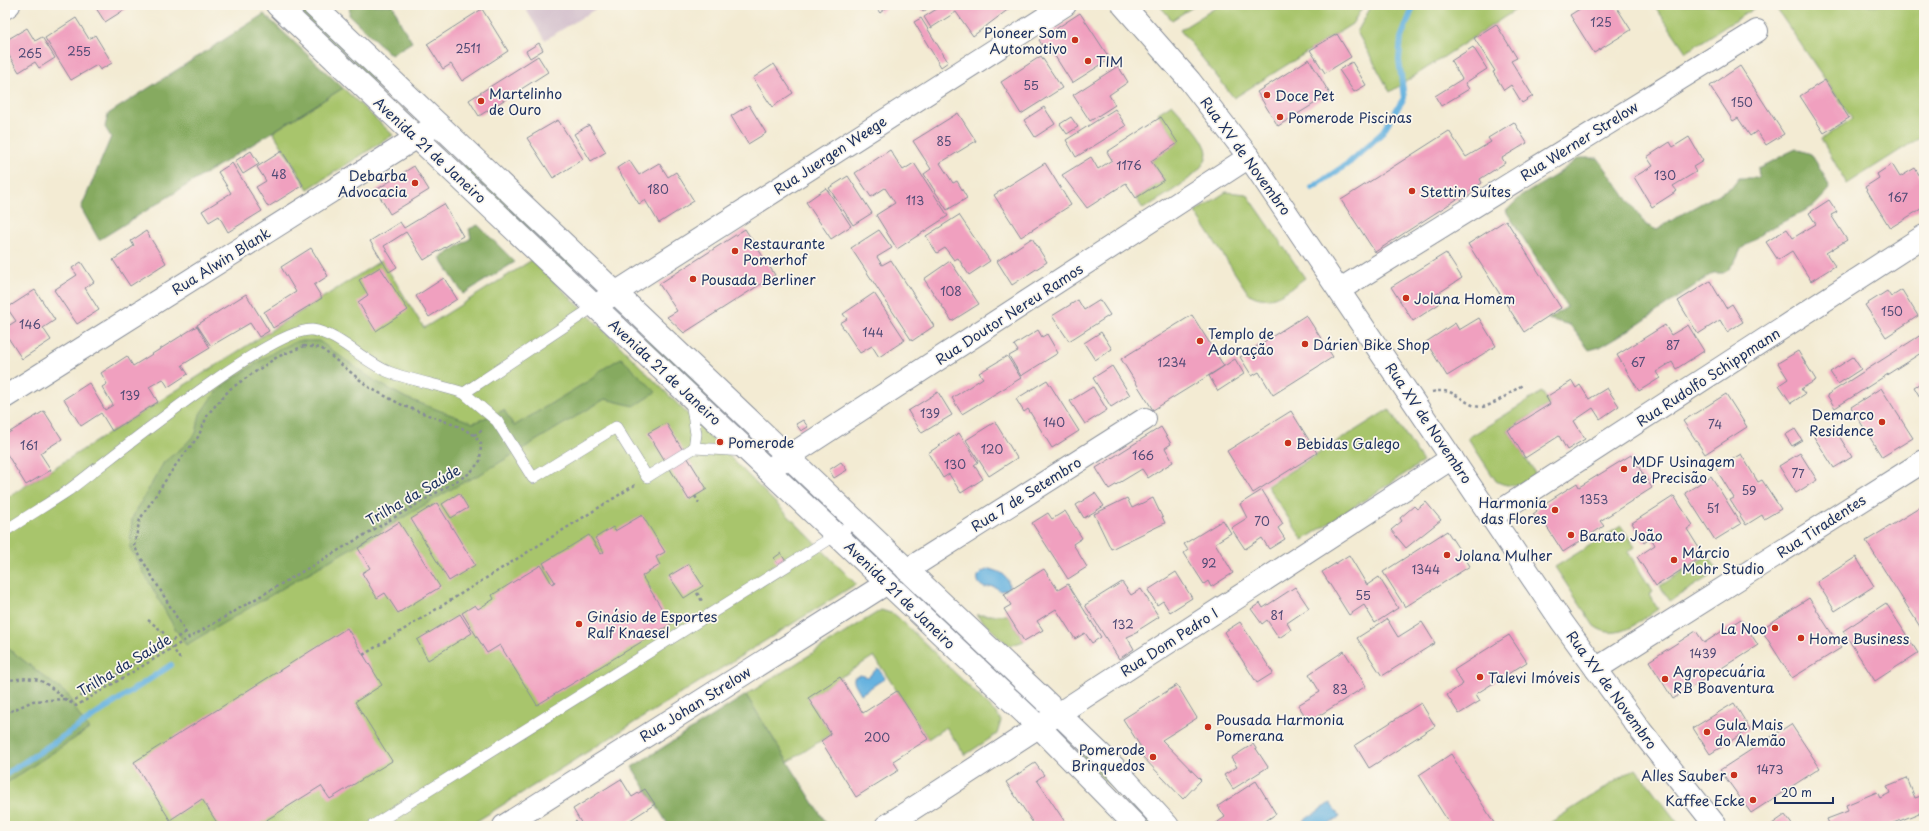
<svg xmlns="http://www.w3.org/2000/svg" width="1929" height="831" font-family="'Playpen Sans',sans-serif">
<rect width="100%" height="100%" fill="#fbf7ec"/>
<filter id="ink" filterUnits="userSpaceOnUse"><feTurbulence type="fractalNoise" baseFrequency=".025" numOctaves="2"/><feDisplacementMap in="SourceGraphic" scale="8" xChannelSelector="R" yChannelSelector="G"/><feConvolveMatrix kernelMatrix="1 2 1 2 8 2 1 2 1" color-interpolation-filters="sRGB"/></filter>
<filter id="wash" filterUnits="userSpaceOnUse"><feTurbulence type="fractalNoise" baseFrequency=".012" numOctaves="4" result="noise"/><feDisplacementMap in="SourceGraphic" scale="16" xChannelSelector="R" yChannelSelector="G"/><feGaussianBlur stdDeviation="0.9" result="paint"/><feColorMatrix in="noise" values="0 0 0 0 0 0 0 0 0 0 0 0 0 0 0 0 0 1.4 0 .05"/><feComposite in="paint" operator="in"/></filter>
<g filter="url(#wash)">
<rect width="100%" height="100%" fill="#f3ebd3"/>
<path fill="#d1bdcb" d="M523,5H602L545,40Z"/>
<g fill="#a8c56c" stroke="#627a65">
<path d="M292,5H300L396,95L392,99Z"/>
<path d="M1159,5H1196L1172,20Z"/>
<path d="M1220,5H1364L1352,24L1234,98L1180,30Z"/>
<path d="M1372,5H1523L1390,92L1357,32Z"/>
<path d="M1654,5H1759L1686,52Z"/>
<path d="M1774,5H1924V135L1847,184L1821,139L1852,119Z"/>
<path d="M343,88L393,135L308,189L273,132Z"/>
<path d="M1172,104C1183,117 1200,132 1206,148C1215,170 1158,199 1143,209L1136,198L1164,180L1151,161L1178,143L1158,113Z"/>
<path d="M467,162L574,263L570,268L462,167Z"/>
<path d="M1226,192L1247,194L1305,278C1287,291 1269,307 1248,293L1195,212Z"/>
<path d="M382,260L424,328L532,260L622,348L856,584L469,826H5V499Z"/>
<path d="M648,334L729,410L724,415L643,340Z"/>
<path d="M1542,392L1550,404L1508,430L1536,475C1522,483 1512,490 1496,481L1468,438Z"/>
<path d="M1389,409L1423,462L1303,540L1267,486Z"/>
<path d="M1621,526L1635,547L1628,552L1653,592L1649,595L1658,609C1638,622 1617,643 1594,626L1555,567Z"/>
<path d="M1708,555L1718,571L1670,601L1660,586Z"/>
<path d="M935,608L1017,684L1013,689L931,612Z"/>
<path d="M881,610L894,614L900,619L997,714L1001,721L997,734L965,755L946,727L928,739L874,656L808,698L831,734L788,762L746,695Z"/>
<path d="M976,615H1008L1024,641L1009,646Z"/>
<path d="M1085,752L1159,826H1150L1081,757Z"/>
<path d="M1636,768L1680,826H1545Z"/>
</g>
<g fill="#86aa60" stroke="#506c5f">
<path d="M350,5H393L401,24L412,42L391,55L349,15Z"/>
<path d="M264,14L343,88L99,240L81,208L111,137L105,127L108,114Z"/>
<path d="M1796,149L1811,154L1823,173L1830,189L1814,206L1765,231L1741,249L1736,260L1727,271L1723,273H1713L1639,324L1600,347L1589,350L1570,325L1548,319L1567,307L1506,211L1520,197L1556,175L1579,158H1598L1646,225L1657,230L1680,215L1733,186L1739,178H1759L1758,168C1772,163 1783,154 1796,149Z"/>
<path d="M478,225L515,262L463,294L440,258L471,238L469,229Z"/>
<path d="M297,341H319L375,381L406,398L473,423L504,410L514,426L593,378L598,372L621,358L656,392L634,406L605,399L479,475L462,483L186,645L174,627L130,548L132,518L164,462L184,446L196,433L200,414L211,398L226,383L274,352Z"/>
<path d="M5,646L68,695L80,717L89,729L5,784Z"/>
<path d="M746,695L828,826H669L632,767Z"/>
</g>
<g fill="#66b2df" stroke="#40709e">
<path d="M989,569C1000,571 1009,575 1009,587L1006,590L1000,591C995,586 992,585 985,588C979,585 977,582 978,576L982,572Z"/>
<path d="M878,668L885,678L861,694L854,682V678L860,675L868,677Z"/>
<path d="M1330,803L1340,817L1326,826H1306L1303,821Z"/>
</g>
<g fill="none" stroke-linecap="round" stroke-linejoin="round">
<g stroke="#66b2df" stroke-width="6">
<path d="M1312,188L1350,162L1381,134L1404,98L1399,60L1401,38L1414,5"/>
<path d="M5,775L171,665"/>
</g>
</g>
<g id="blocks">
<g fill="#f0a0bf">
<path d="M94,5H132L105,22Z"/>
<path d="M874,5H890L880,13Z"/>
<path d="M918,5H932L923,12Z"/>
<path d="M943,5H1014L973,36L956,12L931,28L924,17Z"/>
<path d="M1586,5H1615L1631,30L1594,53L1570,15Z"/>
<path d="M482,9L508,51L462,81L451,64L443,69L427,44Z"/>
<path d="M1080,13L1110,59L1072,83L1053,53L1049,56L1039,40Z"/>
<path d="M76,18L89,39L95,35L112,63L100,70L97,65L71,80L45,38Z"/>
<path d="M921,18L948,62L941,67L914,22Z"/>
<path d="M1496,24L1517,58L1511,61L1533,96L1522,103L1511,85L1504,90L1493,72L1495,71L1474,38Z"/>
<path d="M27,28L35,41L42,37L55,58L39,68L35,62L19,72L5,49V41Z"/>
<path d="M1337,34L1351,57L1325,73L1310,50Z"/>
<path d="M539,43L543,50L530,58L526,51Z"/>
<path d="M1473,47L1487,69L1465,83L1469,89L1441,106L1435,96L1462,79L1451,61Z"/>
<path d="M538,56L548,72L479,116L469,100Z"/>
<path d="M1041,56L1062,88L1021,114L1001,82Z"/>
<path d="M1309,59L1330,94L1278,126L1257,92Z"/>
<path d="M1352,62L1366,85L1354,92L1339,70Z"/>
<path d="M774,64L793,93L772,107L753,78Z"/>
<path d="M1118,66L1128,82L1109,95L1115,105L1090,121L1073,95Z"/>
<path d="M1740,66L1784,134L1766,145L1757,131L1750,136L1738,118L1733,121L1710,86Z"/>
<path d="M1825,80L1849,118L1824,133L1800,96Z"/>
<path d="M749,105L766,133L748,144L731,116Z"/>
<path d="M1044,107L1055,124L1035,137L1024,120Z"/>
<path d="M1115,109L1126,126L1076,157L1066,140Z"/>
<path d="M958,113L976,141L940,163L953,183L957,181L967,198L947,210L924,174L931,169L913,141Z"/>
<path d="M1071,117L1078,127L1067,134L1060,124Z"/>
<path d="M1161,117L1178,143L1151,161L1164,180L1136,198L1126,183L1087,208L1062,175L1091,157L1098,169L1112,160L1107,152Z"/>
<path d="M558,120L583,159L553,178L527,138Z"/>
<path d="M1514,122L1527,143L1502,158L1505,163L1480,179L1482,183L1375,252L1341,200L1449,131L1466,157L1491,142L1488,138Z"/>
<path d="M589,125L606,152L591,161L574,134Z"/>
<path d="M1689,137L1703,161L1693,167L1696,172L1673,186L1677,191L1652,207L1634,177L1653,166L1647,157L1670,142L1673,147Z"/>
<path d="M890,150L903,170L914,163L948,216L897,249L876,215L895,203L885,188L871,197L855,173Z"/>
<path d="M251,151L259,164L243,174L235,161Z"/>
<path d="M282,151L303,185L268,207L256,187L266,181L257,167Z"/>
<path d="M629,160L639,175L659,163L668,177L676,172L694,201L659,223L645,200L639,204L617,168Z"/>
<path d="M232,163L262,211L228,232L219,216L209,222L202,211L231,193L218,172Z"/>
<path d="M1045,163L1071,205L1021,237L994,195Z"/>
<path d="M1892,164L1900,177L1915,168L1924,183V207L1890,228L1865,187L1879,178L1877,174Z"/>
<path d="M414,166L429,190L390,214L376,190Z"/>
<path d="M848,176L872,213L853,225L829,188Z"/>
<path d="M826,188L851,226L831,239L806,202Z"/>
<path d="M1829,200L1837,212L1831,215L1847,240L1826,253L1835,266L1811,281L1792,251L1778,260L1766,242L1787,229L1793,238L1816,224L1809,213Z"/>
<path d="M444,204L463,236L424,260L406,232L384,246L397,267L389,272L370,241L400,222L404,228Z"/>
<path d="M959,215L990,261L969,275L958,258L954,260L945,248L937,253L926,236Z"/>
<path d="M1506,220L1561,308L1524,332L1468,244Z"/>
<path d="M745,229L775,275L684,333L667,317L677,311L659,284Z"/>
<path d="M879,230L892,248L877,257L882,265L891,260L934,326L912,341L851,248Z"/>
<path d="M146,231L166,263L130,286L113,260L134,246L131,241Z"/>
<path d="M1032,238L1047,262L1012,285L997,261Z"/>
<path d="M311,248L328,276L314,285L322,298L273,328L264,312L296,292L281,267Z"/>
<path d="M1446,253L1462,278L1434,296L1439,304L1413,321L1391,287Z"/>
<path d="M950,261L979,304L952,321L924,279Z"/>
<path d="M81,262L94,282L85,288L99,310L77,324L54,290L77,275L72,268Z"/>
<path d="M380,267L408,310L376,331L358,302L368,295L359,280Z"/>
<path d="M444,278L457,299L429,317L416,296Z"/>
<path d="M1710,281L1726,308L1732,304L1743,322L1727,332L1720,320L1698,334L1678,301Z"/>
<path d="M35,290L55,320L43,328L51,340L22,359L5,333V328L16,321L7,308Z"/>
<path d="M1902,290L1918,316L1886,337L1865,305L1887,291L1891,297Z"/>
<path d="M874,293L905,340L879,357L872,346L860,353L840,323L847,319L843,314Z"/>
<path d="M246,294L269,331L259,337L250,323L211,346L197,325Z"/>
<path d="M1078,300L1084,310L1100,300L1110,315L1069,341L1052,316Z"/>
<path d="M1192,315L1224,366L1153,410L1121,359Z"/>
<path d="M1306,315L1333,357L1273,395L1259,372L1252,376L1240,357Z"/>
<path d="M1479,318L1496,346L1447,376L1426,342L1455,323L1459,330Z"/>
<path d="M1665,325L1671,335L1688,325L1704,351L1676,369L1672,362L1656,372L1660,378L1639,391L1617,355Z"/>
<path d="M197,326L210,348L182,365L188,374L168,387L163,379L149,387L158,402L112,431L101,413L81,426L64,399L89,383L105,410L113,405L102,387L107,384L101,373L127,356L133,366Z"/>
<path d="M1038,330L1042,337L1047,334L1058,353L1021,376L1009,356L1018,351L1014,345Z"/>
<path d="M1101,332L1112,349L1095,360L1084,343Z"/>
<path d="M1924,333V351L1835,408L1827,395Z"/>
<path d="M1798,351L1816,380L1801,389L1805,394L1791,403L1779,385L1788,379L1778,363Z"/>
<path d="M1007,356L1021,378L962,414L952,398L983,378L979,373Z"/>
<path d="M1853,357L1861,369L1838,384L1830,372Z"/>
<path d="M1235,359L1244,374L1218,391L1209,376Z"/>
<path d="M1112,366L1130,395L1111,407L1093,378Z"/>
<path d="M1047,380L1079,431L1052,448L1028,409L1024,412L1016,399Z"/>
<path d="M1572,381L1576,388L1580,385L1589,399L1607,388L1619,406L1600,419L1593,408L1574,421L1585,439L1567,450L1559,436L1525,458L1508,430L1550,404L1546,397Z"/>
<path d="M1924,381V404L1914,387Z"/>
<path d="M1093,387L1107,410L1085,424L1070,401Z"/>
<path d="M1881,388L1913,438L1882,457L1851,407Z"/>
<path d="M938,392L952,415L922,433L908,411Z"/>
<path d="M1726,394L1747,427L1705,454L1683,421Z"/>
<path d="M44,411L62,439L40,453L51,470L26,485L5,451V435Z"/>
<path d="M1291,411L1317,453L1253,493L1227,451Z"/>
<path d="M803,420L808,427L801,431L796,424Z"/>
<path d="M995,422L1017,458L989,476L966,440Z"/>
<path d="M666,423L707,489L689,500L648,433Z"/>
<path d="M1833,426L1852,457L1834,468L1814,437Z"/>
<path d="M1161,427L1171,444L1165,448L1173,462L1148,478L1142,469L1109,489L1096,468Z"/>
<path d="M1795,429L1802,440L1792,446L1785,435Z"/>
<path d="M959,433L978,462L974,465L983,479L961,493L949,474L943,478L928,453Z"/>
<path d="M1800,453L1817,480L1796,493L1779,466Z"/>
<path d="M1741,454L1758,482L1762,480L1781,509L1764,519L1762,515L1746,525L1730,500L1734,498L1716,469Z"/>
<path d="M1631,455L1652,488L1600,521L1604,526L1563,552L1541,518L1537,521L1533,514L1537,511L1536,509L1577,483L1579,487Z"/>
<path d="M841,462L847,470L834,478L829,470Z"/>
<path d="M1711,476L1741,524L1715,540L1685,493Z"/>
<path d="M1262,490L1283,524L1278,528L1285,539L1269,549L1262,538L1245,549L1231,528L1247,518L1240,504Z"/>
<path d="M459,493L468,508L451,518L442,504Z"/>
<path d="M1095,493L1104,506L1084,518L1076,505Z"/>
<path d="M1674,496L1693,525L1687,529L1704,556L1656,586L1637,557L1655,545L1651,538L1644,543L1632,523Z"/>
<path d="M1127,498L1132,508L1153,498L1165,523L1111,549L1094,514Z"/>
<path d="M1426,502L1441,520L1406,548L1391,530L1402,521L1400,518L1414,506L1417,509Z"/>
<path d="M437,503L475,565L449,581L411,519Z"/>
<path d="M1924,505V633L1866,541Z"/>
<path d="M1065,511L1082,538L1073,544L1087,567L1068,579L1032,523L1048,513L1052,519Z"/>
<path d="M642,515L665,552L656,557L660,565L642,576L671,624L537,705L500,645L487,653L462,613L475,605L478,609L494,599L492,595L541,565L552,584L555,582L543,563L589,535L601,554L604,552L595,538L613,527L615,531Z"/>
<path d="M1223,520L1231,533L1215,543L1233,573L1211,587L1208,581L1204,584L1184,553L1188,550L1184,544Z"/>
<path d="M399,522L440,587L398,613L385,593L377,598L362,573L370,568L358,548Z"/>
<path d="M1447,531L1470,566L1405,607L1383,572Z"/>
<path d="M781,553L786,562L779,566L774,558Z"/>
<path d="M1349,555L1367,585L1379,577L1398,608L1375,623L1364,605L1349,615L1322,572Z"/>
<path d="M1856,557L1874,586L1835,611L1817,582Z"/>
<path d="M689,564L703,586L684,598L669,576Z"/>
<path d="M1044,569L1058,590L1068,584L1101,637L1092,643L1085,633L1075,639L1056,609L1037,621L1043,630L1024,641L1004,609L1011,605L1004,594Z"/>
<path d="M1176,572L1192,598L1170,612L1163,601L1157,605L1148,590Z"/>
<path d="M1122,582L1131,595L1141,589L1159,617L1137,631L1138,632L1127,637L1134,649L1119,659L1085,605Z"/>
<path d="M1295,587L1309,608L1287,623L1291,630L1279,638L1267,620L1262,624L1251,609L1260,603L1263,608Z"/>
<path d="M1809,598L1841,648L1792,678L1761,629Z"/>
<path d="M1886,603L1918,653L1875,681L1843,631Z"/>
<path d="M460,614L472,633L428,660L417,640Z"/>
<path d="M1387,619L1398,637L1422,622L1435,643L1382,676L1357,638Z"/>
<path d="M1741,619L1758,645L1673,699L1649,661L1696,631L1704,643Z"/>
<path d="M1240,622L1273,673L1257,683L1224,632Z"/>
<path d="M347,628L382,685L355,702L392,761L330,799L321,786L257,826H219L202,799L170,820L134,762Z"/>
<path d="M1509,635L1527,662L1476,694L1480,701L1459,714L1447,695L1463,684L1454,670Z"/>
<path d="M1344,651L1366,686L1309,722L1298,705L1320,692L1309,674Z"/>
<path d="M840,677L863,713L897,691L928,739L893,761L899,770L856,797L821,741L831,734L808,698Z"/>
<path d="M1177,685L1197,718L1162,740L1201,780L1183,799L1140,754L1144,752L1123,719Z"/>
<path d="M1421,703L1435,726L1369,768L1355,745Z"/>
<path d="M1734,703L1750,729L1710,754L1693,728Z"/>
<path d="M1791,724L1820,768L1751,813L1720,770Z"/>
<path d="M1253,744L1268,767L1233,789L1224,775L1237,767L1231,758Z"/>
<path d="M1451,754L1496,826H1451L1419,775Z"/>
<path d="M1035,763L1044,775L1037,780L1067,825L1073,821L1076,826H1035L1006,782Z"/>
<path d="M1907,778L1915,798L1924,795V811L1887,826H1830L1827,819L1848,811L1846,805L1877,792L1880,798L1890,793L1887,786Z"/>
<path d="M621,779L632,797L645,789L655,804L621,826H583L573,809Z"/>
<path d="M1256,781L1276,814L1258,826H1212L1225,817L1218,806Z"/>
<path d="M1785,815L1793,826H1773L1772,824Z"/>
<path d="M576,821L579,826H568Z"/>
</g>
</g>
</g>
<g filter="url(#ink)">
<use href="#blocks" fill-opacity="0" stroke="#878d98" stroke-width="1"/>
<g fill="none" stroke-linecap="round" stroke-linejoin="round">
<g stroke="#878d98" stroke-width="12">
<g id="service">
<path d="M464,393L497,421L533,478L616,427L647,477L694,448"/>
<path d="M691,401L696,434L694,448L745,451"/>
<path d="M5,531C26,517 48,504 69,490C109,460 271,327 312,330C338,333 365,363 389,372C413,381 440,385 464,393L595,306"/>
<path d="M372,826L836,535L856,521"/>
</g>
</g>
<g stroke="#878d98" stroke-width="24">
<g id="minor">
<path d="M5,8L9,5"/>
<path d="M1339,290L1757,31"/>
<path d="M5,397L438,124"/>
<path d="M1491,517L1924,236"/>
<path d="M907,570L1145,419"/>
<path d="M1596,669L1924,461"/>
<path d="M504,826L887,583"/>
<path d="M886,826L1452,458"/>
</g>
</g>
<g stroke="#878d98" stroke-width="24">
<g id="tertiary">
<path d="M595,306L1065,5"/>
<path d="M768,470L1249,157"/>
</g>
</g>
<g stroke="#878d98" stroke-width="24">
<g id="secondary">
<path d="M277,5L1039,727L1136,826"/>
<path d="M313,5L1059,714L1115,768L1168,826"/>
<path d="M1123,5L1190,81L1249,157L1562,622L1641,731L1716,826"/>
</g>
</g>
<g stroke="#878d98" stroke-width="2.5" stroke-dasharray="3 3" stroke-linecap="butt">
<path d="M304,346L321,348L370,388L404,406L460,427L474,435L481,444L480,461L470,473L189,638L134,546L140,519L175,466L198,437L208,414L230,389L277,357Z"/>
<path d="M1432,392C1458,386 1462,406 1481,407C1492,407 1514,390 1524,384"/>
<path d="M474,435L484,429"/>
<path d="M695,496L699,503"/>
<path d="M697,593L702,601"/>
<path d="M148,620L162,631L180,659"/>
<path d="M363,655L635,485"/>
<path d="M5,681C48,672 44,687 76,706L189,638"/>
<path d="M70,703L186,632"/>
<path d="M5,714L33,701L66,699"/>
</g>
<use href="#service" stroke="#fff" stroke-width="11"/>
<use href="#minor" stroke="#fff" stroke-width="22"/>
<use href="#tertiary" stroke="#fff" stroke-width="22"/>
<use href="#secondary" stroke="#fff" stroke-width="22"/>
</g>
</g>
<g fill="#c8321e" stroke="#fbf7ec" stroke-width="1.5">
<circle cx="1075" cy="40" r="4"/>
<circle cx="1088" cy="61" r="4"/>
<circle cx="1267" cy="95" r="4"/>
<circle cx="481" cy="101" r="4"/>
<circle cx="1280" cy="117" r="4"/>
<circle cx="415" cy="183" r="4"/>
<circle cx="1412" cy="191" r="4"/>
<circle cx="735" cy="251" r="4"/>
<circle cx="693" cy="279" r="4"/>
<circle cx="1406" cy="298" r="4"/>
<circle cx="1200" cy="341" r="4"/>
<circle cx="1305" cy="344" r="4"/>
<circle cx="1882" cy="422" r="4"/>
<circle cx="720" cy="442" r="4"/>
<circle cx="1288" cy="443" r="4"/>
<circle cx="1624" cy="469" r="4"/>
<circle cx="1555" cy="510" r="4"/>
<circle cx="1571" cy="535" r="4"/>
<circle cx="1447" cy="555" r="4"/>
<circle cx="1674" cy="560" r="4"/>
<circle cx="579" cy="624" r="4"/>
<circle cx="1775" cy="628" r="4"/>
<circle cx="1801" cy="638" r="4"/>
<circle cx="1480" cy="677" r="4"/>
<circle cx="1665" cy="679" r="4"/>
<circle cx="1208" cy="727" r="4"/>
<circle cx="1707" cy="732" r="4"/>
<circle cx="1153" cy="757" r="4"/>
<circle cx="1734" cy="775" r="4"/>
<circle cx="1753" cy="800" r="4"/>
</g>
<g text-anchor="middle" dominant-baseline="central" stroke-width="3.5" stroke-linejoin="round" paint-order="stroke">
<g font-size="12" fill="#504b76">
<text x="1601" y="22">125</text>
<text x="468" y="48">2511</text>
<text x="79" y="51">255</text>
<text x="30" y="53">265</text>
<text x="1031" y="85">55</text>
<text x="1742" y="102">150</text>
<text x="944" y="141">85</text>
<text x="1129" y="165">1176</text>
<text x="279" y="174">48</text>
<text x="1665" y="175">130</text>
<text x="658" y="189">180</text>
<text x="1898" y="197">167</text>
<text x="915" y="200">113</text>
<text x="951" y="291">108</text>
<text x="1892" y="311">150</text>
<text x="30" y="324">146</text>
<text x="873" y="332">144</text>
<text x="1673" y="345">87</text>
<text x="1172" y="362">1234</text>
<text x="1638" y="362">67</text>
<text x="130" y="395">139</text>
<text x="930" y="413">139</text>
<text x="1054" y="422">140</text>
<text x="1715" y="424">74</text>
<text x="29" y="445">161</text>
<text x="992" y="449">120</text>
<text x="1143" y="455">166</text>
<text x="955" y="464">130</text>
<text x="1798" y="473">77</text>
<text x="1749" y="490">59</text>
<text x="1594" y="499">1353</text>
<text x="1713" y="508">51</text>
<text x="1262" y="521">70</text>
<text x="1209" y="563">92</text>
<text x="1426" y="569">1344</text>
<text x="1363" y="595">55</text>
<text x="1277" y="615">81</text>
<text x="1123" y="624">132</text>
<text x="1703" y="653">1439</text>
<text x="1340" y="689">83</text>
<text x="877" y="737">200</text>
<text x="1770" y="769">1473</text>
</g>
<g font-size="14" fill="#1b2f5e" stroke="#fbf7ec" text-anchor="start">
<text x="1067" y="32" text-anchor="end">Pioneer Som<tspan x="1067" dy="16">Automotivo</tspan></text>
<text x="1096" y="61">TIM</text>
<text x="489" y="93">Martelinho<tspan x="489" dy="16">de Ouro</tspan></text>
<text x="1275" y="95">Doce Pet</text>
<text x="1288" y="117">Pomerode Piscinas</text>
<text x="407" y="175" text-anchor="end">Debarba<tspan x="407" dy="16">Advocacia</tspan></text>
<text x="1420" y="191">Stettin Suítes</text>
<text x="743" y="243">Restaurante<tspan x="743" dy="16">Pomerhof</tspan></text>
<text x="701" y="279">Pousada Berliner</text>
<text x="1414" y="298">Jolana Homem</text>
<text x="1208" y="333">Templo de<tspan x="1208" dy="16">Adoração</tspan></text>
<text x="1313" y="344">Dárien Bike Shop</text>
<text x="1874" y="414" text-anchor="end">Demarco<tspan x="1874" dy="16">Residence</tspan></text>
<text x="728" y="442">Pomerode</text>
<text x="1296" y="443">Bebidas Galego</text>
<text x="1632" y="461">MDF Usinagem<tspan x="1632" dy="16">de Precisão</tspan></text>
<text x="1547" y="502" text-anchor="end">Harmonia<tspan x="1547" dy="16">das Flores</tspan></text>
<text x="1579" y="535">Barato João</text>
<text x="1682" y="552">Márcio<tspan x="1682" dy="16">Mohr Studio</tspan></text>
<text x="1455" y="555">Jolana Mulher</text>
<text x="587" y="616">Ginásio de Esportes<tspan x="587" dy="16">Ralf Knaesel</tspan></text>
<text x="1767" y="628" text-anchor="end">La Noo</text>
<text x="1809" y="638">Home Business</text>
<text x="1673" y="671">Agropecuária<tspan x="1673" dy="16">RB Boaventura</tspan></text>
<text x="1488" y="677">Talevi Imóveis</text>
<text x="1216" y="719">Pousada Harmonia<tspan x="1216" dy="16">Pomerana</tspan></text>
<text x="1715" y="724">Gula Mais<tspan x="1715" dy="16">do Alemão</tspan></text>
<text x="1145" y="749" text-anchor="end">Pomerode<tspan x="1145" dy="16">Brinquedos</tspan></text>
<text x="1726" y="775" text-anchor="end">Alles Sauber</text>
<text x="1745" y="800" text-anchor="end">Kaffee Ecke</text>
</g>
<g font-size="14" fill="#1b2f5e" stroke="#fbf7ec">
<text transform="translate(1579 141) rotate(-32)">Rua Werner Strelow</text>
<text transform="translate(430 150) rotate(43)">Avenida 21 de Janeiro</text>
<text transform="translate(830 155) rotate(-33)">Rua Juergen Weege</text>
<text transform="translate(1246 156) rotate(54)">Rua XV de Novembro</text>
<text transform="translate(221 261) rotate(-32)">Rua Alwin Blank</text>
<text transform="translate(1009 314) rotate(-33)">Rua Doutor Nereu Ramos</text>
<text transform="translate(665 372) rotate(43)">Avenida 21 de Janeiro</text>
<text transform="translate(1708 377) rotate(-33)">Rua Rudolfo Schippmann</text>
<text transform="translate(1429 423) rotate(56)">Rua XV de Novembro</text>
<text transform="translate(1026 494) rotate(-32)">Rua 7 de Setembro</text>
<text transform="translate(413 495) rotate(-30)">Trilha da Saúde</text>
<text transform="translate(1821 526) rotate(-33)">Rua Tiradentes</text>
<text transform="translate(900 595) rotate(44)">Avenida 21 de Janeiro</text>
<text transform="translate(1169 642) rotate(-33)">Rua Dom Pedro I</text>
<text transform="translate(124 665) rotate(-31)">Trilha da Saúde</text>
<text transform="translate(1612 690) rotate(54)">Rua XV de Novembro</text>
<text transform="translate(695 704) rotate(-32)">Rua Johan Strelow</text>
</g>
</g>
<rect width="1929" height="831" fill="none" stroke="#fbf7ec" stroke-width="20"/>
<path d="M1775 797v6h58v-6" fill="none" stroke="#1b2f5e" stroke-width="2"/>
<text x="1781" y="797" font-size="12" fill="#1b2f5e" stroke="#fbf7ec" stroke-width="3" paint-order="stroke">20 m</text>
</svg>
